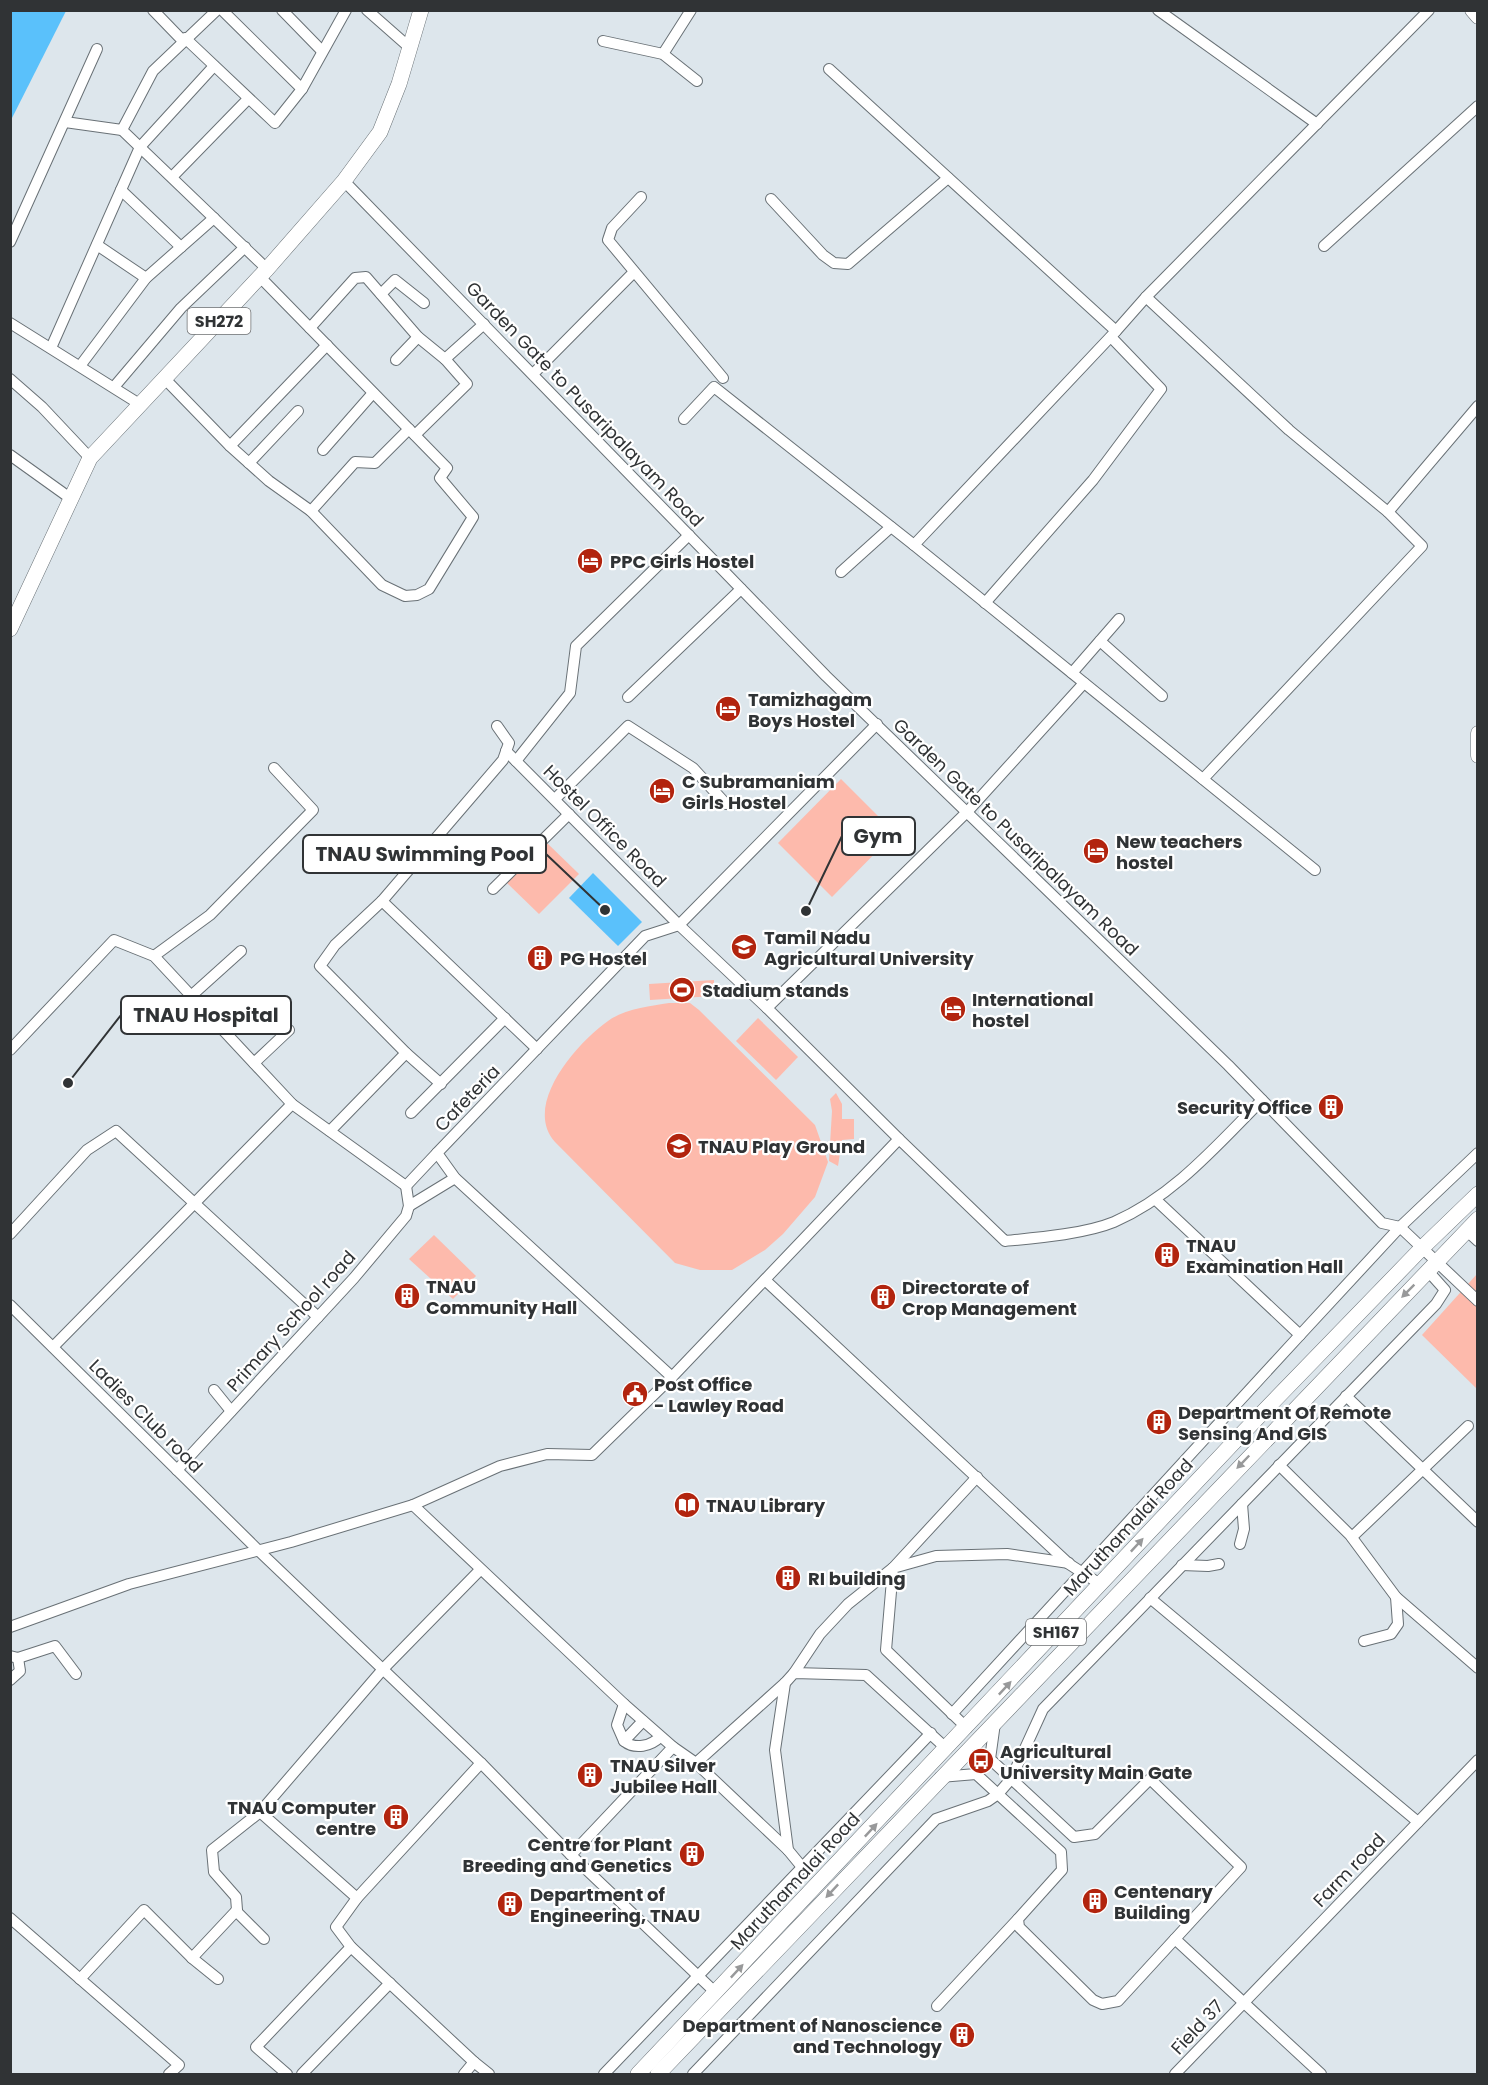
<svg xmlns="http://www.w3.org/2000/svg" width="1488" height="2085" font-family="Poppins,sans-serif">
<rect width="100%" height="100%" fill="#dde6ec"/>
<g fill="#fdbaac">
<path d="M841,779L895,833L832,897L778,843Z"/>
<path d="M546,842L579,874L539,914L506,882Z"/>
<path d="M714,980V996L650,1000L649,984Z"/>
<path d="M669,1003H690L699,1010L815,1125L828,1162L815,1197L783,1234L765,1250L732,1270H700L675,1263L555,1142C522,1105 577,1043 608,1021C624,1009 650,1006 669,1003Z"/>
<path d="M758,1018L798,1057L776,1080L736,1041Z"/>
<path d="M836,1093L842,1104V1119H854V1139L842,1140L838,1166L829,1161L832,1111L830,1099Z"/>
<path d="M434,1235L476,1276L453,1299L409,1259Z"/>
<path d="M1477,1274V1389L1422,1335Z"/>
</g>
<g fill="#5ac1fb">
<path d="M11,10L66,11L11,120L10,11Z"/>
<path d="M593,873L642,922L618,946L569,898Z"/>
</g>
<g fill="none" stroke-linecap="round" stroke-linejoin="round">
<g stroke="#697176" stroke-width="12">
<g id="street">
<path d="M153,10L183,41"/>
<path d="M217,10L153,71L122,130L267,269"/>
<path d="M222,10L302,89"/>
<path d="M282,10L322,51"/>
<path d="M367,10L409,47"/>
<path d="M1158,10L1317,124"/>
<path d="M185,38L275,123L302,89L346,10"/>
<path d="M603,41L663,54L697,81"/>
<path d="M663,54L691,10"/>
<path d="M829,69L1116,331"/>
<path d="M65,122L122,130"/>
<path d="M172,177L248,99"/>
<path d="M344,181L826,676L1228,1065L1382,1223L1400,1227L1478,1301"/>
<path d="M121,190L181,247"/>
<path d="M641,197L612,228L608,240L723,378"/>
<path d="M771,199L823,255L834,263L848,264L948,178"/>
<path d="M10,242L97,49"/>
<path d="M97,245L146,278"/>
<path d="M1324,246L1478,106"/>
<path d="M381,294L395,280L424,303"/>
<path d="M1146,297L1289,430L1388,512"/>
<path d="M10,323L141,405"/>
<path d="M310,328L355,278L366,277L418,337L445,359"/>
<path d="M51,348L140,147L214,66"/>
<path d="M396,360L418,337"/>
<path d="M80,366L146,278L214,218"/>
<path d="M533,374L634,272"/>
<path d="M10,379L42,407L90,458"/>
<path d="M165,379L230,446L269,481L311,511L382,585L405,596L417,595L429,589L473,517L440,478L447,468L260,277"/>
<path d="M114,387L181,308L245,247"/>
<path d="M684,419L714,387L914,545L1315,870"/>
<path d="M415,435L467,384L445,359L484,324"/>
<path d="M230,446L327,345"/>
<path d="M323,450L373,393"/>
<path d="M10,455L70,498"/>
<path d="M249,463L298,411"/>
<path d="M311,511L355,462L375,463L409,429"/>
<path d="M914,545L1116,331L1146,297L1429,10"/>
<path d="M841,572L891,527"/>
<path d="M985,603L1093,480L1161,389L1111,337"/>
<path d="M1100,641L1162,696"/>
<path d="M1072,673L1119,619"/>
<path d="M628,697L741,589"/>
<path d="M506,751L679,925L645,936L437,1153L455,1178L672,1377"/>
<path d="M516,761L570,693L576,646L689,535"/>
<path d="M1203,779L1422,546L1388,512L1478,406"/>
<path d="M555,799L628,726L693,768L726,804"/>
<path d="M493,889L569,814"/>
<path d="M382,901L537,1049"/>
<path d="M154,956L210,915L313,810L274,768"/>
<path d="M191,996L241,951"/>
<path d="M767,1008L679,925L877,724"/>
<path d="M10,1050L114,940L154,956L292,1104L406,1186L437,1153"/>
<path d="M254,1063L289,1030"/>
<path d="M441,1084L406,1053L320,966L335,945L382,901L503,760L509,743L497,726"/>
<path d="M411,1113L505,1018"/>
<path d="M330,1131L406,1053"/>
<path d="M899,1139L767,1008L968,811L1084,683"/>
<path d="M1156,1200L1300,1335L1400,1227L1478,1153"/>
<path d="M409,1206L455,1178"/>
<path d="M1466,1230L1478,1241"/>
<path d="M10,1234L87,1150L116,1131L318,1317"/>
<path d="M765,1280L1069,1564L1100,1584"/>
<path d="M10,1305L259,1551L481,1763"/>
<path d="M53,1347L292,1104"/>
<path d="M214,1390L231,1411"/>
<path d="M1346,1396L1478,1522"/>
<path d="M1279,1465L1350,1535L1396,1597L1478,1668"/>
<path d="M177,1470L354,1278L406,1216L409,1206L406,1186"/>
<path d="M1242,1504L1436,1304L1445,1290L1428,1271"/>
<path d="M413,1505L624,1704L673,1747L571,1855L716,1993"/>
<path d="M1352,1537L1468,1426"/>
<path d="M1182,1565L1208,1566L1219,1564"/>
<path d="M1150,1598L1418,1822"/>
<path d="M10,1627L129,1584L291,1542L413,1505L500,1466L547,1454L592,1455L672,1377L899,1139L1005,1241C1036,1238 1085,1234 1114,1222C1174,1196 1217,1145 1262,1100"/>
<path d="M1364,1641L1391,1634L1398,1624L1396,1597"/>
<path d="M10,1656L18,1658L55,1646L76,1674"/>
<path d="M794,1673L820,1634L848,1604L893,1568L977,1477"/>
<path d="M10,1680L20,1671L18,1658"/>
<path d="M624,1704L617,1725L624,1741L643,1721"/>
<path d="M952,1714L1300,1335"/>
<path d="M967,1728L886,1650L893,1568L936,1556L1007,1554L1069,1563"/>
<path d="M624,1741C635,1750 651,1746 660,1737"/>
<path d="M673,1747L696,1763L788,1850"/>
<path d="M696,1763L785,1683"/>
<path d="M940,1777L976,1774L1061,1852L1062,1870L1018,1919L1019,1927L1093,2000L1102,2004L1118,2001L1241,1867L1150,1779L1095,1834L1074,1837L990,1759L995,1723"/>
<path d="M802,1867L788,1850L775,1750L785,1683L794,1673L866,1675L947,1749"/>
<path d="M357,1898L481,1763L571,1855"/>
<path d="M236,1911L264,1939"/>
<path d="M10,1918L179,2065L169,2074"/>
<path d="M1175,1939L1321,2074"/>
<path d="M192,1958L237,1910L236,1897L214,1872L212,1850L260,1812"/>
<path d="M80,1979L144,1910L192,1958L218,1979"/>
<path d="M937,2006L1018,1919"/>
<path d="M474,2062L489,2074"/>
<path d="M287,2074L256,2047L351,1947"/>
<path d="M302,2074L390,1983"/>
<path d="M464,2074L474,2062L351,1947L336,1927L357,1898L260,1812L384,1668L480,1570"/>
<path d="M604,2074L931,1733"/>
<path d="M693,2074L936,1819L988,1801L998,1794L1011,1779L1043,1709L1242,1504L1244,1529L1240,1544"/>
<path d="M1175,2074L1478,1760"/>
</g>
</g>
<g stroke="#697176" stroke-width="15">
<g id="secondary">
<path d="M1472,10L1478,17"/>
<path d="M1478,733V756"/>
</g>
</g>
<g stroke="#697176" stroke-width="16">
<g id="primary">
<path d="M10,629L90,458L267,269L344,181L380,132L399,84L421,10"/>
<path d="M638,2074L1234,1442L1422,1248L1478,1194"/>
<path d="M658,2074L1478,1219"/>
</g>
</g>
<use href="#street" stroke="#fff" stroke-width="10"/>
<use href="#secondary" stroke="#fff" stroke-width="14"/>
<use href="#primary" stroke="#fff" stroke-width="15"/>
</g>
<defs><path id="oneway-solid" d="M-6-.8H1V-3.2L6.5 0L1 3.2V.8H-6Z" transform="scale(1.5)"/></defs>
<g fill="#98999a">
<use href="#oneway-solid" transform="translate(1408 1291) rotate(135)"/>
<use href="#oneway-solid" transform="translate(1243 1462) rotate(134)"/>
<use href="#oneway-solid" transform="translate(1137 1545) rotate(-47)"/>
<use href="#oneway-solid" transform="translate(1005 1688) rotate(-47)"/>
<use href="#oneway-solid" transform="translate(871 1830) rotate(-47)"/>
<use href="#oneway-solid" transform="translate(832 1891) rotate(133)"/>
<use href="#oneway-solid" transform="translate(737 1971) rotate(-47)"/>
</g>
<defs>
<g id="hotel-disc" transform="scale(1.35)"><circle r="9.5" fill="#b2240e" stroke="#fff"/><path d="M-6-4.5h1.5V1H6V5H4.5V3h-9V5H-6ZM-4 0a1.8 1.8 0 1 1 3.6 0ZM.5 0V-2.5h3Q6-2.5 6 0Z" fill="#fff"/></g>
<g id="university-disc" transform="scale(1.35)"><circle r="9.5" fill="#b2240e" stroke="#fff"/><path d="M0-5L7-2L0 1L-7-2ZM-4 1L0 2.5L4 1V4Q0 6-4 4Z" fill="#fff"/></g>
<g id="building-disc" transform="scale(1.35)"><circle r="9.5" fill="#b2240e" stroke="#fff"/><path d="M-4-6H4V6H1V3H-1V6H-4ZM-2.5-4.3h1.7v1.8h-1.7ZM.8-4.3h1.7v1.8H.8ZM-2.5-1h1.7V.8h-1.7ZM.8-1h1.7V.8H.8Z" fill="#fff"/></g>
<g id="stadium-disc" transform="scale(1.35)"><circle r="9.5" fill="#b2240e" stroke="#fff"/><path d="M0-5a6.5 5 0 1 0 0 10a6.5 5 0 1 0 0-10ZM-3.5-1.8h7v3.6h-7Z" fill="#fff"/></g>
<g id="civic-disc" transform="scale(1.35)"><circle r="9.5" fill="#b2240e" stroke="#fff"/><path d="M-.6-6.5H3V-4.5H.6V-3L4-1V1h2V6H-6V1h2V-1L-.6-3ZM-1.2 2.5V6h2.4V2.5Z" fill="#fff"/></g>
<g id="library-disc" transform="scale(1.35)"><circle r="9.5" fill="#b2240e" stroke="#fff"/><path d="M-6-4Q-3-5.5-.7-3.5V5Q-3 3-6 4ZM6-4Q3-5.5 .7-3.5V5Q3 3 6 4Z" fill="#fff"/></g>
<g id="bus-disc" transform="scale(1.35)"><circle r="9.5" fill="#b2240e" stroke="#fff"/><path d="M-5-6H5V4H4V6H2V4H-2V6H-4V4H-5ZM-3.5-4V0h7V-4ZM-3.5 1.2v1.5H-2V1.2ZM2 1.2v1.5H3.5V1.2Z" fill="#fff"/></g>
</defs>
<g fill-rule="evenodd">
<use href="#hotel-disc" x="590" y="561"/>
<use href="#hotel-disc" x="728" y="709"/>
<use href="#hotel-disc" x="662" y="791"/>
<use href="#hotel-disc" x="1096" y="851"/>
<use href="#university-disc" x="744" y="947"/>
<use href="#building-disc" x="540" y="958"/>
<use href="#stadium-disc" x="682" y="990"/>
<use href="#hotel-disc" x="953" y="1009"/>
<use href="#building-disc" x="1331" y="1107"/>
<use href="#university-disc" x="679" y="1146"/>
<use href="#building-disc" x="1167" y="1255"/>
<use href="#building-disc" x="407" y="1296"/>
<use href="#building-disc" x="883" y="1297"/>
<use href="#civic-disc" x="635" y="1394"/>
<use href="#building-disc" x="1159" y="1422"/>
<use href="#library-disc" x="687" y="1505"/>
<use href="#building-disc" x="788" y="1578"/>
<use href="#bus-disc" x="981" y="1761"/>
<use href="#building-disc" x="590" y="1775"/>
<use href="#building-disc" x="396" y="1817"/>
<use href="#building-disc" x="692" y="1854"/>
<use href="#building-disc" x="1095" y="1901"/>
<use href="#building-disc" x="510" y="1904"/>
<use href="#building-disc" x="962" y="2035"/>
</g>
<g text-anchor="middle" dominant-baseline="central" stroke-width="4.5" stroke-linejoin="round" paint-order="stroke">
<g fill="#fff" stroke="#6e7072" stroke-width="1.5">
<rect x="187.5" y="308" width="63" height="26" rx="4.5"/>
<rect x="1026" y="1619" width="60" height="26" rx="4.5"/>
</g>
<g font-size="16" font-weight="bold" fill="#303335">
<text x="219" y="321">SH272</text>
<text x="1056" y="1632">SH167</text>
</g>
<g font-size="18" fill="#303335" stroke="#fff">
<text transform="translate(585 404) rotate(46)">Garden Gate to Pusaripalayam Road</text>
<text transform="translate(605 826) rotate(45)">Hostel Office Road</text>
<text transform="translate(1016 837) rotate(44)">Garden Gate to Pusaripalayam Road</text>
<text transform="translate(467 1098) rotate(-46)">Cafeteria</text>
<text transform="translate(291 1321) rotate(-48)">Primary School road</text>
<text transform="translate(146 1416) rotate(45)">Ladies Club road</text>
<text transform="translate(1128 1527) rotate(-47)">Maruthamalai Road</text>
<text transform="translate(1349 1870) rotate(-46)">Farm road</text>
<text transform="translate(795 1881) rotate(-47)">Maruthamalai Road</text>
<text transform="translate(1197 2027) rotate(-47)">Field 37</text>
</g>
<g font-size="18" font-weight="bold" fill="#303335" stroke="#fff" text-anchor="start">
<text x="610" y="561">PPC Girls Hostel</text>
<text x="748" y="699">Tamizhagam<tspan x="748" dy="21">Boys Hostel</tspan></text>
<text x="682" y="781">C Subramaniam<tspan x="682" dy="21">Girls Hostel</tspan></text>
<text x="1116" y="841">New teachers<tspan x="1116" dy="21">hostel</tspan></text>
<text x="764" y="937">Tamil Nadu<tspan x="764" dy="21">Agricultural University</tspan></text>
<text x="560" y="958">PG Hostel</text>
<text x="702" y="990">Stadium stands</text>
<text x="972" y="999">International<tspan x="972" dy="21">hostel</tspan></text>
<text x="1312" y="1107" text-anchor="end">Security Office</text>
<text x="698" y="1146">TNAU Play Ground</text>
<text x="1186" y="1245">TNAU<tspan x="1186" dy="21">Examination Hall</tspan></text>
<text x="426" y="1286">TNAU<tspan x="426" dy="21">Community Hall</tspan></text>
<text x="902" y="1287">Directorate of<tspan x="902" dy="21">Crop Management</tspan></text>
<text x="654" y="1384">Post Office<tspan x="654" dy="21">- Lawley Road</tspan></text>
<text x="1178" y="1412">Department Of Remote<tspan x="1178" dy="21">Sensing And GIS</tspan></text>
<text x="706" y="1505">TNAU Library</text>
<text x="808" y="1578">RI building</text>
<text x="1000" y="1751">Agricultural<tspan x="1000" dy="21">University Main Gate</tspan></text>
<text x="610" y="1765">TNAU Silver<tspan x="610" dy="21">Jubilee Hall</tspan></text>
<text x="376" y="1807" text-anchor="end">TNAU Computer<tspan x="376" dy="21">centre</tspan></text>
<text x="672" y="1844" text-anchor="end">Centre for Plant<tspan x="672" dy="21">Breeding and Genetics</tspan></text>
<text x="1114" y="1891">Centenary<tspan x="1114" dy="21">Building</tspan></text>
<text x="530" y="1894">Department of<tspan x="530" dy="21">Engineering, TNAU</tspan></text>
<text x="942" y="2025" text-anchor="end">Department of Nanoscience<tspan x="942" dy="21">and Technology</tspan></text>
</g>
</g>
<path fill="none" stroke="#303335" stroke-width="2" d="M806 911L842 836M605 910L546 854M68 1083L121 1015"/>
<g fill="#303335" stroke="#fff" stroke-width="2">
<circle cx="806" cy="911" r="6"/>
<circle cx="605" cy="910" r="6"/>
<circle cx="68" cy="1083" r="6"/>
</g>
<g fill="#fff" stroke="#303335" stroke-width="2">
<rect x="842" y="817" width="73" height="38" rx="6"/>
<rect x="303" y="835" width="243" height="38" rx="6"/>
<rect x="121" y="996" width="170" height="38" rx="6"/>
</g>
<g font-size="20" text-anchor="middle" font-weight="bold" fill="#303335">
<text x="878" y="843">Gym</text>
<text x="425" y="861">TNAU Swimming Pool</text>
<text x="206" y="1022">TNAU Hospital</text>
</g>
<rect width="1488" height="2085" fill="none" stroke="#303335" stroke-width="24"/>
</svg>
